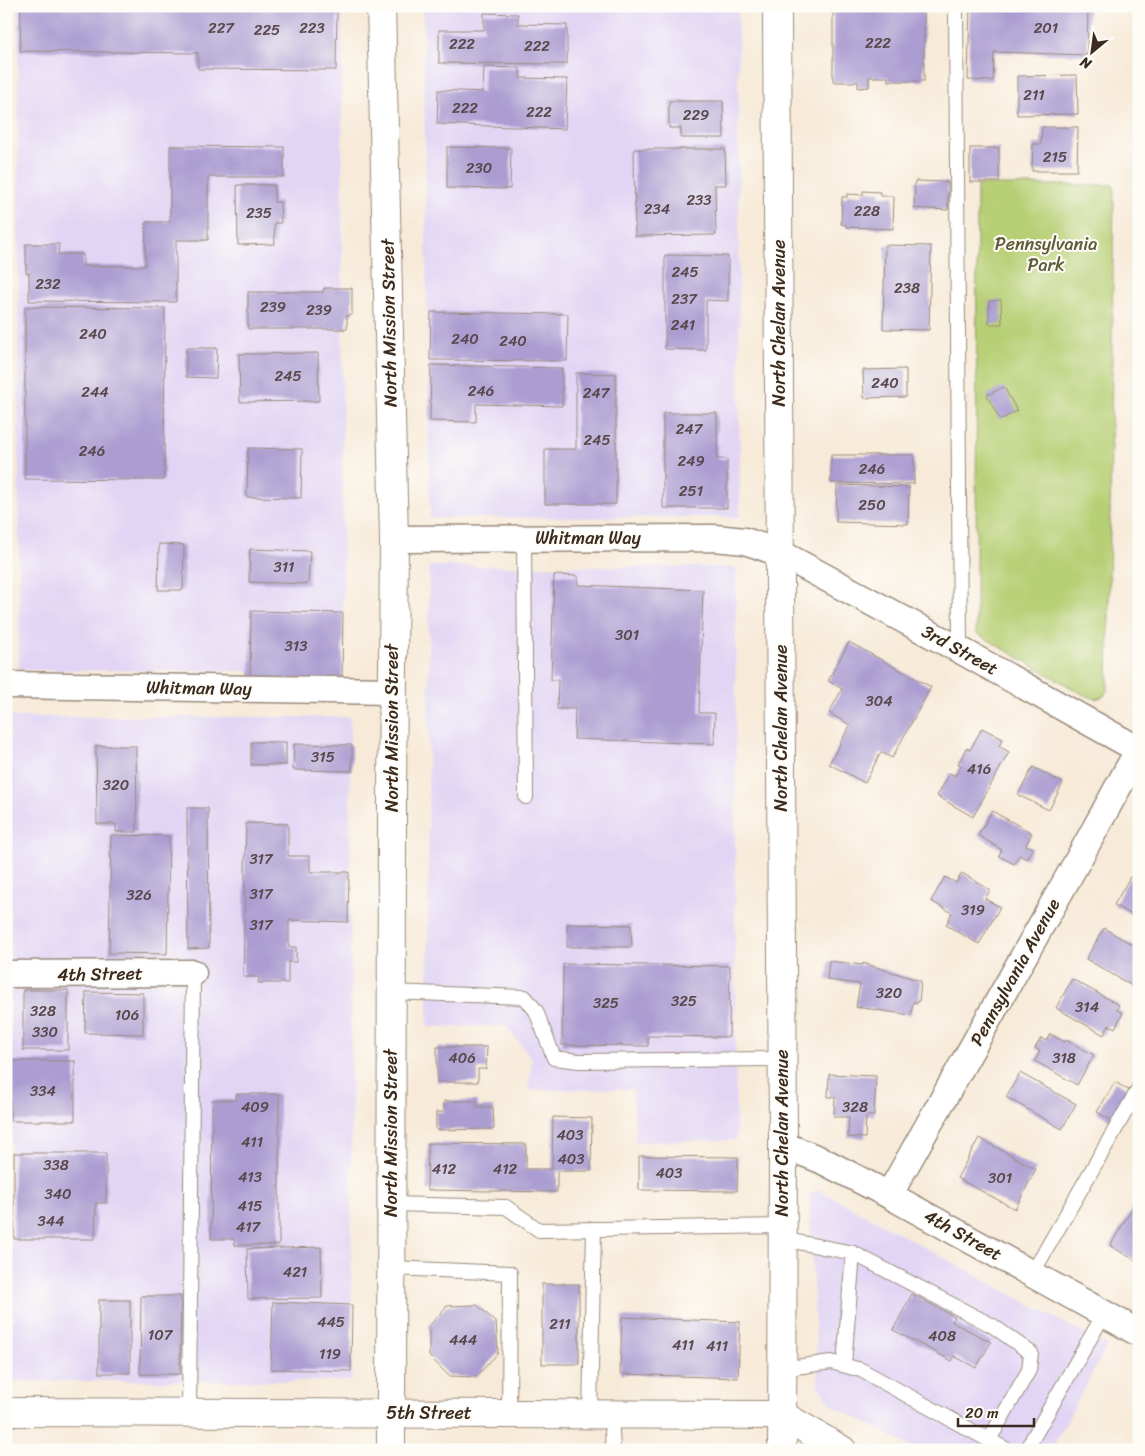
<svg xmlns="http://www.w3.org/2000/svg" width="1145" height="1456" font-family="Sriracha,sans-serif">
<rect width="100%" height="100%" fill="#fdfcf7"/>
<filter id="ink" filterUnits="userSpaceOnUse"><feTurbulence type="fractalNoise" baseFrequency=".02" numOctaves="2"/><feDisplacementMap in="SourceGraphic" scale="10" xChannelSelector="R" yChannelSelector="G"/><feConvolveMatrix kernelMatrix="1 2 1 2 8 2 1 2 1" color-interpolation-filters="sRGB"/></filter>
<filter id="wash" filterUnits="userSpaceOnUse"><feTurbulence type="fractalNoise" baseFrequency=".0096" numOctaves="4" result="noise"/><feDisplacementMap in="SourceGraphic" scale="20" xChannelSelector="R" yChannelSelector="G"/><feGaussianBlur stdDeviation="1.12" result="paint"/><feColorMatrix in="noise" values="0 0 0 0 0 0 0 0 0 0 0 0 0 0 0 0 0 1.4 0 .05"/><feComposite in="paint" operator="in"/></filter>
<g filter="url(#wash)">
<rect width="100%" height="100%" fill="#f7ead8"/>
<g fill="#e1d4f4">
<path d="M18,6H342L343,671L19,670Z"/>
<path d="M423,6H738L740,517L430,518Z"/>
<path d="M429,566L736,567L735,953L736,1140L636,1142L633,1089L528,1090L532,1059L506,1026L428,1027Z"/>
<path d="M10,717H350L352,1381H12Z"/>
<path d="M819,1190L1107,1346L1051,1450H916L832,1405L818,1385L809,1194Z"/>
</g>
<path fill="#b7cf74" stroke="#797c49" d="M977,185H1114L1108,688L1104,696L1096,699L1084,695L976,633Z"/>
<g id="blocks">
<g fill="#ab9dd1">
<path d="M21,6H337L336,70L198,69V53L20,51Z"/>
<path d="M970,6H1088L1087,55L994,52L993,81L968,80Z"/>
<path d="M833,7L924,8V81H888V77H869V87L858,88V82H833Z"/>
<path d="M484,13L518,14V24L567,25V64L439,63V30H484Z"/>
<path d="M484,67L520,68V78L567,79L565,129L437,124L438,90L483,92Z"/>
<path d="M1077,75L1078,114L1017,115V76Z"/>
<path d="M669,101H723L724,138H681V128H669Z"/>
<path d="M1042,127H1078L1077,171H1032L1033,144H1041Z"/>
<path d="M170,146L284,147V177H208V240H176V302L29,301V273H26V244H59L58,254H83V266H145L146,222H170Z"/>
<path d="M447,147L511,148L510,189L447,188Z"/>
<rect x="970" y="148" width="29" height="34"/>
<path d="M634,149H725L726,185H715L716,235L635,236Z"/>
<path d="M915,181L948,182V210L914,208Z"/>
<path d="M237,185H274V202H280L281,223H274L275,244L238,245Z"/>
<path d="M863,191L880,192V196H894L893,229L846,227V225L841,224L842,197H847V194L863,195Z"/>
<path d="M885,245L931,246L929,330L883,329Z"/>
<path d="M665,255L728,256V301L706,300V350L665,349Z"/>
<path d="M324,288H352V315H347V329H248V292H323Z"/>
<path d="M1001,300L1002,324H989V301Z"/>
<path d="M25,307L165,308L164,480L25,479Z"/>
<path d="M431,312L568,314L567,361L430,360Z"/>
<path d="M186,348H217L216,378L186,377Z"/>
<path d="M318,353L319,401L240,402L239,354Z"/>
<path d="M431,365L562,368V406L476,404V422L430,421Z"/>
<path d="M906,369V397L864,398L863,370Z"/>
<path d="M576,373L616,374V504H545V449H576Z"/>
<path d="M1004,387L1017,411L1000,420L987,395Z"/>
<path d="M663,413H717V459H727V508H663Z"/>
<path d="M248,448L302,449L301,498L247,497Z"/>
<path d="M831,455H914V484L831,483Z"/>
<path d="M837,485L909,487L908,524L836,522Z"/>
<path d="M159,544L184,545L183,590H158Z"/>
<path d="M250,549L310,551L308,584L249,582Z"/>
<path d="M554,575L578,576V585L703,590L699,713H715L714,744L574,739L575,709H557L558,680H551Z"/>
<path d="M251,611L343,613L342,680L250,679Z"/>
<path d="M849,642L931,687L892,758L881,752L865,783L829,764L850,725L829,713L842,689L828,681Z"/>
<path d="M982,728L1003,739L999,746L1009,752L973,817L937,796L950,773L955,776L961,765L958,764L966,748L970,750Z"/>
<rect x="251" y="742" width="35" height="23"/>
<path d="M294,744L352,745V771L293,770Z"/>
<path d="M96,746H136L137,832H116V824H97Z"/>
<path d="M1033,767L1063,783L1049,810L1018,795Z"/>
<path d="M187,808H208L209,948L188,949Z"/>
<path d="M992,811L1032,833L1026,845L1033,848L1026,859L1019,855L1014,864L999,856L1002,850L978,835Z"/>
<path d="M246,823L288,824V856H310V872H349L348,922L289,920V947H296V962H288V983H258L259,977H243Z"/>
<path d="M111,835L169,836L167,954L109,953Z"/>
<path d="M962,873L990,890L985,899L1000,907L979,944L946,925L952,913L931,901L945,877L956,883Z"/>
<path d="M1130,877L1139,882V919L1114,905Z"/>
<path d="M567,924L631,925L632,947H567Z"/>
<path d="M1104,928L1139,949V963L1135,970L1139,973V990L1086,959Z"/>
<path d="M829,961L863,965V963L921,981L919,1002H913L911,1015L856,1007L860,984L827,980Z"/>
<path d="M563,964L730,966L729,1037L648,1036V1046L562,1045Z"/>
<path d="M1072,979L1119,1005L1117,1010L1123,1013L1115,1028L1109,1025L1104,1035L1056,1008Z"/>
<rect x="23" y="990" width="45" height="60"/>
<path d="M86,992L143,993V1034L85,1033Z"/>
<path d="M1050,1034L1065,1042L1066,1040L1094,1055L1077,1085L1035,1061L1040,1051L1035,1048L1041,1038L1046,1041Z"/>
<path d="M437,1047H487L486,1069H478V1082H437Z"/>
<rect x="10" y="1061" width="65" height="60"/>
<path d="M1020,1073L1076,1104L1062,1129L1006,1097Z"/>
<path d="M829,1074L876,1076L874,1116H866L865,1138L848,1137L849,1117H834L835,1097H828Z"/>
<path d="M1115,1082L1132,1092L1114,1122L1097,1112Z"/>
<path d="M236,1094H279V1245H235L234,1239H211L212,1100H236Z"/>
<path d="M444,1101H477V1107H493L494,1129L436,1130V1112H444Z"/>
<path d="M553,1117L592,1118L591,1171H557V1192L427,1190L428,1143L526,1144V1169H552Z"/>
<path d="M979,1138L1036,1169L1015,1209L957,1178Z"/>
<path d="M14,1153H106V1203H96L95,1239H14Z"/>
<path d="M639,1156L738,1157L737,1191L639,1190Z"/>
<path d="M1137,1200L1139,1202V1258L1137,1261L1110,1246Z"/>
<path d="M321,1247L322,1298L248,1299L247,1249Z"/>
<rect x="542" y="1284" width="37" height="80"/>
<path d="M912,1294L955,1317L952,1322L991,1342L976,1368L954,1356L952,1361L893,1330Z"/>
<path d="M141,1296H181L180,1374H140Z"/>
<rect x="99" y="1300" width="31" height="73"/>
<path d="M273,1302L352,1305L351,1371L271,1369Z"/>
<path d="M477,1305L496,1322L498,1353L476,1377L449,1376L429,1356V1326L447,1306Z"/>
<path d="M622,1317L740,1322L738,1378L620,1374Z"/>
</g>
</g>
</g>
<g filter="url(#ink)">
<use href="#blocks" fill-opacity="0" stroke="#998a7b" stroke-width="1"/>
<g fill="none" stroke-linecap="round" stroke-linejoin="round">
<g stroke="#998a7b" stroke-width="16">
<g id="lane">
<path d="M956,6L960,650"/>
<path d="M524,538L526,797"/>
<path d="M391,992L525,997L536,1011L554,1058L579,1061L782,1059"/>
<path d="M391,1204L506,1207L539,1230L782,1226"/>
<path d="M782,1239L853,1253L844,1365"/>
<path d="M853,1253L993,1326L1031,1353L1029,1370L989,1440"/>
<path d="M391,1268L510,1273L509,1414"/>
<path d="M1032,1274L1139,1088"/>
<path d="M782,1369L831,1362L861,1370L1007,1450"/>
<path d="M189,1413L193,973"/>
<path d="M590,1414L594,1229"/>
<path d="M611,1415L613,1450"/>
<path d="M1026,1450L1104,1314"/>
</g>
</g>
<g stroke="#998a7b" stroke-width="29">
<g id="street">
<path d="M394,539L715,538L745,541L780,553L960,650L1139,750"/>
<path d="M6,685L392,691"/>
<path d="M6,974L193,973"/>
<path d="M783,1145L821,1160L889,1195L1139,1333"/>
<path d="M889,1195L1078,860L1139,749"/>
</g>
</g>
<g stroke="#998a7b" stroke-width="30">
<path id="secondary" d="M6,1412L782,1415L842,1450"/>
</g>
<g stroke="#998a7b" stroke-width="30">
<g id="primary">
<path d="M381,6L394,539L392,798L391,1450"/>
<path d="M777,6L783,1145L782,1450"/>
</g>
</g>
<use href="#lane" stroke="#fff" stroke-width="14"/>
<use href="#street" stroke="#fff" stroke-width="26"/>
<use href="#secondary" stroke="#fff" stroke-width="28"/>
<use href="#primary" stroke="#fff" stroke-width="28"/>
</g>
</g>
<g text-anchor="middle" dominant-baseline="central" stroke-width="4" stroke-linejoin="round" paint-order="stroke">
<g font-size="15" fill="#57474b">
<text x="221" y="28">227</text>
<text x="312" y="28">223</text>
<text x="1046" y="28">201</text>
<text x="267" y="30">225</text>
<text x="878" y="43">222</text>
<text x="462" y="44">222</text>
<text x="537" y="46">222</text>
<text x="1034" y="95">211</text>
<text x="465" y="108">222</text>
<text x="539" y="112">222</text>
<text x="696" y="115">229</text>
<text x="1055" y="157">215</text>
<text x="479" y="168">230</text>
<text x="699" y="200">233</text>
<text x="657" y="209">234</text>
<text x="867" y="211">228</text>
<text x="259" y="213">235</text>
<text x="685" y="272">245</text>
<text x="48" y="284">232</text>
<text x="907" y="288">238</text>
<text x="684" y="299">237</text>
<text x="273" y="307">239</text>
<text x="319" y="310">239</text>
<text x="683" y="325">241</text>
<text x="93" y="334">240</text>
<text x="465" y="339">240</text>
<text x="513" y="341">240</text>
<text x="288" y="376">245</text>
<text x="885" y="383">240</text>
<text x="481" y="391">246</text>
<text x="95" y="392">244</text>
<text x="596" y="393">247</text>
<text x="689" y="429">247</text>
<text x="597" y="440">245</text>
<text x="92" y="451">246</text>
<text x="691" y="461">249</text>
<text x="872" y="469">246</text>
<text x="691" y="491">251</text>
<text x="872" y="505">250</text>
<text x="284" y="567">311</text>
<text x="627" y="635">301</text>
<text x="296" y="646">313</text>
<text x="879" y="701">304</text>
<text x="323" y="757">315</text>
<text x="979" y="769">416</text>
<text x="116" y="785">320</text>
<text x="261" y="859">317</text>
<text x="261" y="894">317</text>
<text x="139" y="895">326</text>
<text x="973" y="910">319</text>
<text x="261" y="925">317</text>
<text x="889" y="993">320</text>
<text x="684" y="1001">325</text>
<text x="606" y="1003">325</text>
<text x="1087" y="1007">314</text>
<text x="43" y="1011">328</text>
<text x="127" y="1015">106</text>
<text x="45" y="1032">330</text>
<text x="462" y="1058">406</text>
<text x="1064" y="1058">318</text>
<text x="43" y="1091">334</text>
<text x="255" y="1107">409</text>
<text x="855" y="1107">328</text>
<text x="570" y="1135">403</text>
<text x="252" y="1142">411</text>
<text x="571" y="1159">403</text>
<text x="56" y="1165">338</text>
<text x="444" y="1169">412</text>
<text x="505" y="1169">412</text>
<text x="669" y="1173">403</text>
<text x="250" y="1177">413</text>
<text x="1000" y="1178">301</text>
<text x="58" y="1194">340</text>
<text x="250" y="1206">415</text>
<text x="51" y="1221">344</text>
<text x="248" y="1227">417</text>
<text x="295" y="1272">421</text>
<text x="331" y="1322">445</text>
<text x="560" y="1324">211</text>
<text x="160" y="1335">107</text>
<text x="942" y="1336">408</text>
<text x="463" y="1340">444</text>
<text x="683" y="1345">411</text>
<text x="717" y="1346">411</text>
<text x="330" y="1354">119</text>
</g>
<g font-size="18" fill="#605c38" stroke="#fdfcf7">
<text x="1046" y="244">Pennsylvania<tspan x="1046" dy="21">Park</tspan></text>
</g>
<g font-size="18" fill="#3b2a1e" stroke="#fdfcf7">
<text transform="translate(389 323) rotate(-91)">North Mission Street</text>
<text transform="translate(779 323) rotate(-90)">North Chelan Avenue</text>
<text x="588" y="538">Whitman Way</text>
<text transform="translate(960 650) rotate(29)">3rd Street</text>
<text transform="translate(199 688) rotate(1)">Whitman Way</text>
<text transform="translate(392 728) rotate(-90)">North Mission Street</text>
<text transform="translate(781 728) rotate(-90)">North Chelan Avenue</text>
<text transform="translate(1015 972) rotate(-61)">Pennsylvania Avenue</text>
<text transform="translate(100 974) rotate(-1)">4th Street</text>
<text transform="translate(391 1133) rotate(-90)">North Mission Street</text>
<text transform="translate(782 1133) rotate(-90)">North Chelan Avenue</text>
<text transform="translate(963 1235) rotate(29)">4th Street</text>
<text x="429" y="1413">5th Street</text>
</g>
</g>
<rect width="1145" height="1456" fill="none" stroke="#fdfcf7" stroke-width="25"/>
<g transform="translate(1092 52) rotate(209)" stroke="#fdfcf7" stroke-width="4" paint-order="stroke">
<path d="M0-4L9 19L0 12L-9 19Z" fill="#3b2a1e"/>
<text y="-8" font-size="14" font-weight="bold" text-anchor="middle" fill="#3b2a1e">N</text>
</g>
<path d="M958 1418v8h76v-8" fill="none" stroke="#3b2a1e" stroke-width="2.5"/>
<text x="965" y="1418" font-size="15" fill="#3b2a1e" stroke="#fdfcf7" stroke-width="4" paint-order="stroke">20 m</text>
</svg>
